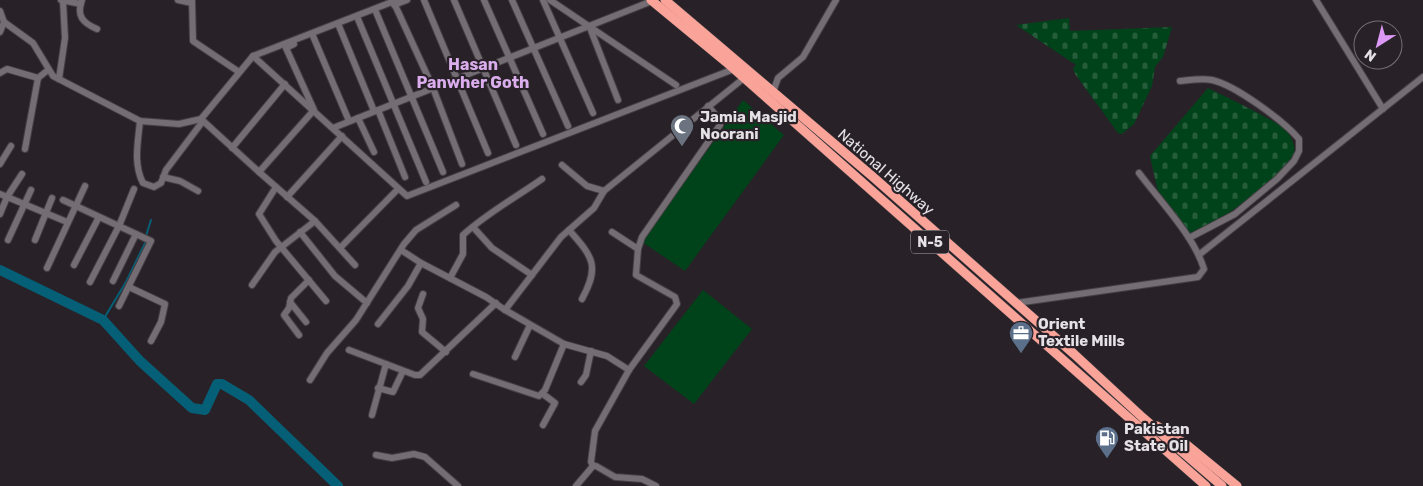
<svg xmlns="http://www.w3.org/2000/svg" width="1423" height="486" font-family="Rubik,sans-serif">
<defs>
<pattern id="cemetery-stones" width="16" height="16" patternUnits="userSpaceOnUse" patternTransform="scale(1.25)"><rect width="16" height="16" fill="#004219"/><path d="M2 7V4a2 2 0 0 1 4 0v3zM10 15v-3a2 2 0 0 1 4 0v3z" fill="#255d3a"/></pattern>
</defs>
<rect width="100%" height="100%" fill="#282228"/>
<g fill="#004219">
<path d="M743,100L784,135L685,271L642,242Z"/>
<path d="M703,290L752,329L694,404L644,366Z"/>
</g>
<g fill="url(#cemetery-stones)">
<path d="M1069,18L1070,31L1172,27L1163,57L1155,67L1152,86L1134,124L1122,134L1118,133L1075,74L1073,68L1076,65L1016,25Z"/>
<path d="M1208,88C1222,95 1279,122 1286,130C1292,138 1297,148 1293,158C1285,177 1211,225 1191,239L1160,201L1150,156Z"/>
</g>
<g fill="none" stroke-linecap="round" stroke-linejoin="round">
<g stroke="#055f76" stroke-width="2">
<path d="M146,236L151,220"/>
<path d="M103,320L126,282L146,241"/>
</g>
<path stroke="#055f76" stroke-width="10" d="M0,270L103,320L140,361L192,408L205,410L217,384H222L249,400L338,486"/>
<g stroke="#433f43" stroke-width="8">
<g id="minor">
<path d="M61,0L81,4"/>
<path d="M82,0C76,16 83,23 97,29"/>
<path d="M178,0L192,3"/>
<path d="M192,0L193,41L239,72"/>
<path d="M397,0L253,56L407,196L734,69"/>
<path d="M424,0L488,153"/>
<path d="M454,0L516,145"/>
<path d="M484,0L543,134"/>
<path d="M512,0L568,126"/>
<path d="M543,0L593,113"/>
<path d="M550,0L676,85"/>
<path d="M1316,0L1383,109"/>
<path d="M394,5L407,0"/>
<path d="M395,5L433,88L462,164"/>
<path d="M0,11L4,22L33,43L53,76L140,121L179,124L201,119L253,56"/>
<path d="M376,12L443,172"/>
<path d="M358,19L426,182"/>
<path d="M339,26L374,111"/>
<path d="M590,28L618,100"/>
<path d="M0,32L4,22"/>
<path d="M313,36L349,121"/>
<path d="M0,73L7,69L38,78L48,70"/>
<path d="M59,79L65,38L63,1"/>
<path d="M1180,81C1191,80 1201,78 1212,80C1235,85 1284,121 1299,139V151L1294,161L1277,179L1235,214L1189,238"/>
<path d="M773,92L778,78L803,57L836,0"/>
<path d="M378,110L405,177"/>
<path d="M358,118L374,152"/>
<path d="M201,119L259,172L314,110L286,48L294,44"/>
<path d="M140,121C138,142 133,164 143,183L154,187L161,183L166,170L203,121"/>
<path d="M333,128L652,1"/>
<path d="M232,148L285,84"/>
<path d="M25,149L38,78"/>
<path d="M0,164L11,146"/>
<path d="M562,165L587,186L604,191"/>
<path d="M259,172L315,221L355,265"/>
<path d="M163,177L180,181L198,191"/>
<path d="M276,187L259,214L276,241L326,301"/>
<path d="M0,194L67,222"/>
<path d="M287,197L342,136"/>
<path d="M63,200L151,241L119,306"/>
<path d="M0,214L7,197L22,174"/>
<path d="M473,227L492,248L532,275"/>
<path d="M569,230C593,257 600,266 582,299"/>
<path d="M300,232L335,276L367,303"/>
<path d="M612,232L638,249"/>
<path d="M8,240L31,190"/>
<path d="M35,240L52,198"/>
<path d="M340,248L398,189"/>
<path d="M401,250L421,263L486,297L505,310L564,344L607,356L629,370"/>
<path d="M1200,254L1423,77"/>
<path d="M74,265L99,217"/>
<path d="M47,268L85,186"/>
<path d="M450,278L463,254V235C487,213 515,198 542,179"/>
<path d="M113,281L136,234"/>
<path d="M90,282L119,226L134,189"/>
<path d="M252,285L275,252L315,221"/>
<path d="M129,287L165,304L161,322L151,341"/>
<path d="M423,294L418,308L423,319L422,332L446,352"/>
<path d="M290,302L306,322"/>
<path d="M1016,303L1198,277L1204,269C1194,236 1160,201 1139,173"/>
<path d="M505,310L561,237L594,208L604,191L744,78"/>
<path d="M378,324L408,286L421,263"/>
<path d="M299,335L284,315L289,308L291,298L309,280"/>
<path d="M349,350L415,375H420L496,303"/>
<path d="M515,357L530,325"/>
<path d="M473,374L539,396L545,390L564,344"/>
<path d="M310,380L327,353L356,320L404,244L416,230L456,205"/>
<path d="M581,382L586,375L591,351"/>
<path d="M378,388L393,392L403,371"/>
<path d="M543,394L555,403L543,425"/>
<path d="M372,415L386,364"/>
<path d="M376,455L392,458L414,454L425,457L458,486"/>
<path d="M576,486L593,466"/>
<path d="M656,486L642,479L615,477L596,466H593L591,462L595,431L629,370L677,304L675,297L636,275L638,249L642,237L720,125V120L708,106"/>
</g>
</g>
<g stroke="#433f43" stroke-width="10">
<g id="highway">
<path d="M651,0L726,62L1206,486"/>
<path d="M665,0L872,176L1074,354L1142,417L1222,486"/>
<path d="M1157,426L1187,445L1237,486"/>
</g>
</g>
<use href="#minor" stroke="#746d74" stroke-width="6"/>
<use href="#highway" stroke="#faa399" stroke-width="9"/>
</g>
<defs>
<g id="mosque-pin" transform="scale(1.25)"><path d="M0 17L-7.5 6A9.5 9.5 0 1 1 7.5 6Z" fill="#6b7280" stroke="#282228"/><path d="M3.5-4.9A6 6 0 1 0 3.5 4.9A5 5 0 1 1 3.5-4.9Z" fill="#fff"/></g>
<g id="office-pin" transform="scale(1.25)"><path d="M0 17L-7.5 6A9.5 9.5 0 1 1 7.5 6Z" fill="#5c6f8a" stroke="#282228"/><path d="M-6-3h4V-5.5h4V-3h4V5H-6ZM-1-4.5V-3h2v-1.5ZM-6 0V1H6V0Z" fill="#fff"/></g>
<g id="fuel-pin" transform="scale(1.25)"><path d="M0 17L-7.5 6A9.5 9.5 0 1 1 7.5 6Z" fill="#5c6f8a" stroke="#282228"/><path d="M-5.5-6h7V0h2V4h1.3V-2.5L3-4.5l.8-.8L6-3V5H2.5V1h-1V6h-7ZM-4.2-4.7v3.2H.2V-4.7Z" fill="#fff"/></g>
</defs>
<g fill-rule="evenodd">
<use href="#mosque-pin" x="682" y="126"/>
<use href="#office-pin" x="1021" y="333"/>
<use href="#fuel-pin" x="1107" y="438"/>
</g>
<g text-anchor="middle" dominant-baseline="central" stroke-width="4.5" stroke-linejoin="round" paint-order="stroke">
<rect fill="#282228" stroke="#aca8ac" stroke-width="1" x="911" y="230.5" width="38" height="23" rx="4"/>
<g font-size="14" font-weight="bold" fill="#e5e1e5">
<text x="930" y="242">N-5</text>
</g>
<g font-size="15" font-weight="bold" fill="#e5e1e5" stroke="#282228" text-anchor="start">
<text x="700" y="117">Jamia Masjid<tspan x="700" dy="17">Noorani</tspan></text>
<text x="1038" y="324">Orient<tspan x="1038" dy="17">Textile Mills</tspan></text>
<text x="1124" y="429">Pakistan<tspan x="1124" dy="17">State Oil</tspan></text>
</g>
<g font-size="15" fill="#e5e1e5" stroke="#282228">
<text transform="translate(886 172) rotate(41)">National Highway</text>
</g>
<g font-size="16" font-weight="bold" fill="#daadec" stroke="#282228">
<text x="473" y="64">Hasan<tspan x="473" dy="18">Panwher Goth</tspan></text>
</g>
</g>
<g transform="translate(1378 45) rotate(216)"><circle r="24" fill="#282228" stroke="#746e74"/>
<path d="M0-4L9 19L0 12L-9 19Z" fill="#db99f5"/>
<text y="-8" font-size="14" font-weight="bold" text-anchor="middle" fill="#e5e1e5">N</text>
</g>
</svg>
